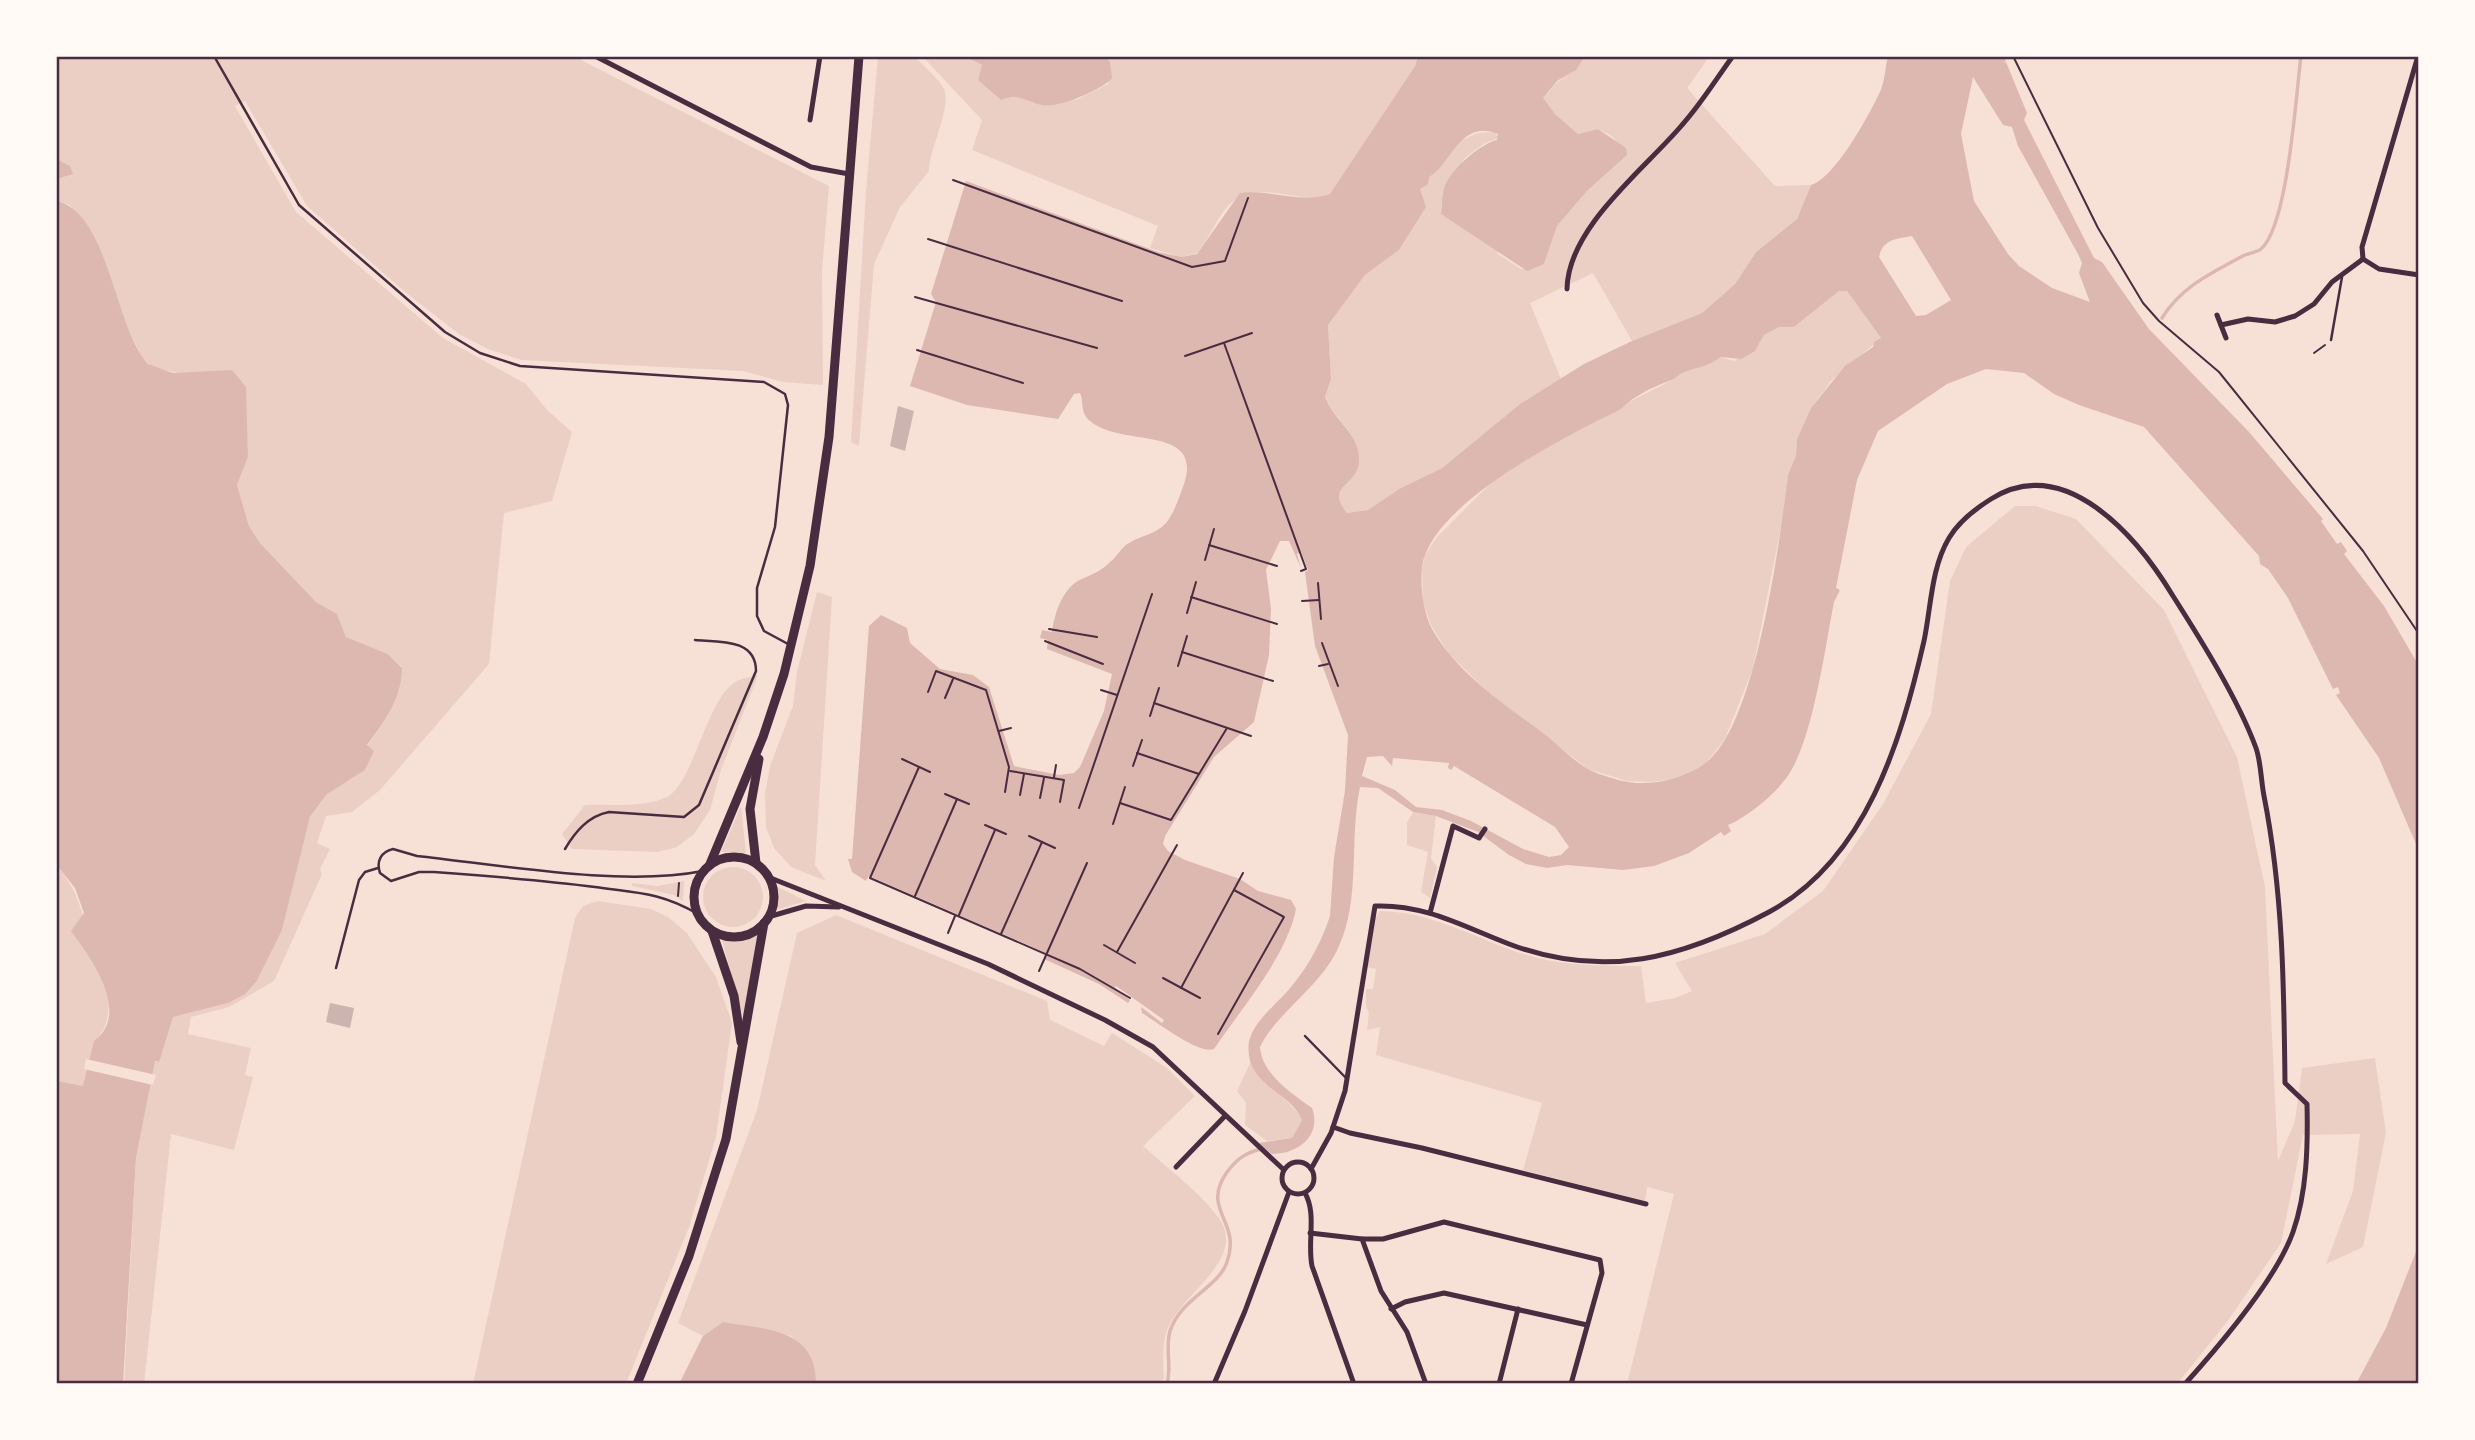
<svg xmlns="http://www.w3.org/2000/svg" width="2475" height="1440" font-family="Arial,sans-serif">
<rect width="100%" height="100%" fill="#f7e1d7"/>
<g fill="#ebcfc5">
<path d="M56,56H573L829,186L822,271L823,385L783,382L743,371L522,360L490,350L459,334L405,292L307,206L245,101L235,106L296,212L443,338L526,384L547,410L572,432L552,501L504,513L489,664L380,790L352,812L326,816L317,843L330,849L320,869L322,874L274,981L229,1007L191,1017L188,1034L251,1048L245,1075L253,1077L234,1150L171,1134L144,1384H124L136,1158L150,1085L88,1070L83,1087L56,1081V864C85,901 81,915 92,958C95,968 104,976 107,987C111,1004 109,1030 94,1041L90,1060L158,1062L173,1017L228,1003L282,930L310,817L326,795L365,770L370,755L367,746C385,721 402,699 402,667L388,654L346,637L337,614L316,602L260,543L249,526L237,485L248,457L247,435L180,373L154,368L143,359L126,326L97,247L70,205L56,201Z"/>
<path d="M878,56H913C923,65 937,77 944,89C952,107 929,149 929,171L900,207L874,264L859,446L851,442L866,191Z"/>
<path d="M922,56H964L982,65L978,80L1007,97L1025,98L1042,105L1078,99L1108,84L1110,62L1105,56H1418L1415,66L1330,195C1297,205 1259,178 1230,204C1219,214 1208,240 1197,253L1182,257L1150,248L1158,226L972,150L982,120Z"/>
<path d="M1585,56H1710L1687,88L1775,186L1811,185L1797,219L1756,252L1735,284L1702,313L1632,341L1593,273L1530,303L1561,379L1520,404L1442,468L1399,489L1368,510L1347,513C1325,486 1361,483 1358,454C1356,428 1329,416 1324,391L1331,379L1328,325L1365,275L1399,250L1426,207L1419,189L1456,143L1478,133L1495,132L1499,138L1485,143L1466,157L1443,190L1441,213L1496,248L1498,254L1521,269L1544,264L1557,226L1587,191L1627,155L1612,136L1598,129L1578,134L1555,114L1542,98C1550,93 1552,85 1559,81C1571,73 1577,68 1585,56Z"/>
<path d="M1840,290L1847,291L1881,338L1832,380L1811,408L1797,439L1796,454L1788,475L1783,517L1753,668L1725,739L1707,762L1681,778L1652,782L1627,781L1588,769L1487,691L1449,654L1432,627L1423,603L1422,568L1425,555L1437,537L1496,478L1578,428L1674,379C1688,366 1707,370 1720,357L1734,361L1757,347L1764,335L1779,327H1794Z"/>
<path d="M2015,506H2036L2076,519L2164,610L2237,757L2265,887L2278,1161L2295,1121L2302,1068L2375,1058L2386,1133L2363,1247L2326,1264L2353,1191L2360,1134L2303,1135L2281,1243L2227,1322L2177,1384H1627L1674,1194L1647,1187L1645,1201L1523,1170L1542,1103L1376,1055L1380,1027L1367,1030L1369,1012L1366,1008V989H1373L1376,969L1367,967L1374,920L1380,911C1438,912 1479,942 1534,957C1568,966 1606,966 1641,966L1646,1003L1675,998L1692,991L1675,963L1765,934L1823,891L1883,804L1931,714L1950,581L1966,547Z"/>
<path d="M817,592L832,597L815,865L826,881L791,867L774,848L766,827L765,794L770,766L793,706L797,672Z"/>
<path d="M758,675L721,770L710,810L694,834L677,847L658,852L572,849L562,834L585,805C609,804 645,808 667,797C694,783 707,696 737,681C743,678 751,677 758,675Z"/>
<path d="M741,806L746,853L721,852Z"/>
<path d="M1413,812L1436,816L1431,858L1437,867L1430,898L1421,892L1428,852L1407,845V823Z"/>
<circle cx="733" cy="897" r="30"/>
<path d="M684,881L683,901L674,895L632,886V883L658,886Z"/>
<path d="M778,887L806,901L776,910Z"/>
<path d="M598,901L651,909L668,917L687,933L716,977L732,1023L716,1137L689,1227L626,1384H473L575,918L583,906Z"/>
<path d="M836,915L1047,1001L1050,1020L1104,1046L1112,1033L1167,1068L1195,1096L1143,1146C1165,1166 1202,1194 1218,1217C1249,1259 1181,1293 1167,1330C1162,1344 1163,1363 1164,1378L1160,1384H816L792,1336L723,1322L703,1336L678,1323L757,1110L797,933Z"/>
<path d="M757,935L744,1020L722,940H746Z"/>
<path d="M1250,1063C1263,1084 1296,1105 1302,1120L1292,1138L1267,1141L1245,1125L1246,1103L1237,1091Z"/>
</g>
<g fill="#dcb8b0" fill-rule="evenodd">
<path d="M964,56H1105L1110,62L1112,78C1104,89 1057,109 1042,105C1028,102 1016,92 1001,100L978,80L982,65Z"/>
<path d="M1418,56H1585L1576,70L1557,81L1543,98L1555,114L1578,134L1598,129L1626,148L1627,155L1587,191L1557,226L1544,264L1527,271L1441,214C1442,206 1442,199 1443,192C1446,173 1479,144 1497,140L1498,134C1460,118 1451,165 1429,177L1428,184L1420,189L1426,207L1399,250L1365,275L1328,325L1331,379L1325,396C1333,421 1361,433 1359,462C1357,486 1325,486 1347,513L1368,510L1399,489L1442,468L1520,404L1584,364L1632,341L1702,313L1735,284L1756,252L1797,219L1811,185C1834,179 1868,117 1879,94C1885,83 1885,68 1888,56H2004L2006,61L2003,63L2006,62L2027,113L2024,120L2094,258L2102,262L2149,329L2249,432L2323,519L2321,521L2337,544L2341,542L2347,551L2344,554L2384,606L2419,666V851L2379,758L2336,695L2340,693L2338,687L2333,689L2288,598L2268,569L2260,564L2259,556L2144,427L2079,405L2054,394L2024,373L1986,369L1947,384L1878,431L1857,480L1836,588L1840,590L1834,602C1825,648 1814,730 1792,769C1780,791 1749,816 1728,825L1731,831L1724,836L1721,832L1689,853L1654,866L1623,870L1567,865L1547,868L1526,864L1509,855L1478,832L1436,816L1413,812L1378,788L1360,787C1349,838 1361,898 1339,946C1322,986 1276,1013 1260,1047C1262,1074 1292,1094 1312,1108C1322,1136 1298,1154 1272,1154L1258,1143L1292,1138L1302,1120C1293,1097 1261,1089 1251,1064C1249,1058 1247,1045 1250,1038C1256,1019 1278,1003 1291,987C1309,965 1321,943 1330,916L1334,857L1345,791L1348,735L1315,646L1305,572L1308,570L1301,552L1297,554L1301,568L1289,541H1280L1266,570L1271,609L1269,655L1254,722L1214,757L1165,836L1163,844L1168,851L1185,860L1240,879L1258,891L1291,900L1296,909C1287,956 1241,1009 1214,1049C1199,1055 1157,1022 1142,1013L1141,1007L1162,1023L1164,1020L1116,986L1115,988L1130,1000L1128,1003L1099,984L1044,959L1047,955L1044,952L869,876L866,881L852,872L848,859H852L869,626L881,615L907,628L910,643L940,669L973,675L989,687L1014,766L1059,775L1074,773L1080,767L1104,711L1112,674L1047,649L1048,640L1040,638L1042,630L1052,632C1054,615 1062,590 1078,581C1089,575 1101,572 1110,562C1117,557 1121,547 1129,543C1142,535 1155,535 1166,523C1175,512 1179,497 1184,484C1204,424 1121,448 1090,421C1080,413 1084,402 1080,393L1074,394L1058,419L967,405L910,386L936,302L931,294L966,181L1158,252L1182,257L1197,254L1240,193C1270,189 1301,204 1330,194L1415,66ZM1973,77L2003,125L2012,127L2018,146L2078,254L2082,263L2079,273L2090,302L2052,288L2019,266L2008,254L1974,201L1961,134ZM1912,236L1951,300L1926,315L1916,316L1879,257C1883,239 1896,239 1912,236ZM1839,291H1847L1881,338L1874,342L1873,347L1845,366L1811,408L1797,439L1796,455L1788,475C1780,539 1757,720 1708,761C1684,780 1648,788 1618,780C1609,777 1597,774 1588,769C1574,761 1560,747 1547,736C1506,705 1458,675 1432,629C1423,611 1420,587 1422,567C1431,503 1567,436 1619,410C1625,406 1630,400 1636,397C1648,389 1661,384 1674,379C1688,366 1707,370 1720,357L1741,359L1755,351L1764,335L1779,327H1794ZM1383,756L1392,766L1393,758L1449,763L1448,768L1451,770L1454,766L1555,827L1569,847L1561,855L1549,857L1523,849L1471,821L1442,810L1416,807L1395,790L1362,776L1367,757Z"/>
<path d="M56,159L70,166L73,174L56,179Z"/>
<path d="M56,201C109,211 114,328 148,364L173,373L232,370L246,387L248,457L237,485L249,526L260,543L316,602L337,614L346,637L388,654L402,668C402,698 385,721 367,745L374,751L365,770L326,795L310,817L282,930L256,982L245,994L228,1003L173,1017L159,1062L155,1061L136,1158L123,1384H56V1081L83,1086L94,1041C132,1013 90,957 71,931L84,913L75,888L56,864Z"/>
<path d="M2419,1244V1384H2356L2386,1328Z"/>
<path d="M723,1322C765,1330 816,1327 816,1384H679L703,1336Z"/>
</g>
<path fill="#f7e1d7" d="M86,1059L156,1075L153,1085L84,1069Z"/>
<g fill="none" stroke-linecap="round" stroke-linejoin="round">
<g stroke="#dcb8b0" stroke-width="3.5">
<path d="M2162,318C2181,287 2210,274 2241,257C2247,253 2256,253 2261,249C2288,226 2296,94 2301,56"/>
<path d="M1167,1384C1172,1367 1165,1348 1170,1331C1181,1298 1219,1287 1227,1262C1242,1220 1200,1211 1227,1172C1237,1159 1245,1153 1261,1149"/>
</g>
</g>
<g fill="#ccb4b1">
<path d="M898,406L914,411L905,451L890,446Z"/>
<path d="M330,1003L354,1008L350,1028L326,1022Z"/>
</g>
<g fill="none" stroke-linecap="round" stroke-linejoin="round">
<g stroke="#4a2c40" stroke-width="2">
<path d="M2013,56L2098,228L2143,303L2159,321L2219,372L2363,551L2419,634"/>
<path d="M953,180L1192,267L1225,261L1248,198"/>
<path d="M928,239L1122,301"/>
<path d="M915,297L1097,348"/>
<path d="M1224,343L1306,569L1301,571"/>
<path d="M917,350L1023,383"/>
<path d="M2314,353L2325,345"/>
<path d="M1185,356L1252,333"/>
<path d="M1209,545L1277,566"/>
<path d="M1205,560L1214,529"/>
<path d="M1318,583L1321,619"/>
<path d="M1191,597L1277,624"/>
<path d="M1302,601L1319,600"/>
<path d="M1187,613L1196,582"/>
<path d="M1049,629L1097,637"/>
<path d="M1045,641L1103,664"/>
<path d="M1322,643L1338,686"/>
<path d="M1182,652L1273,681"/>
<path d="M1178,666L1187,636"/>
<path d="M1319,666L1328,664"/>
<path d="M1101,690L1117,695"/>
<path d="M928,692L936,671L986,690L1009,767L1005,792"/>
<path d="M945,698L953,679"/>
<path d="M1154,703L1251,736"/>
<path d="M1150,716L1159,688"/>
<path d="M999,731L1011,728"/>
<path d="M1137,753L1199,774"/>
<path d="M902,759L930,772"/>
<path d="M1133,766L1142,740"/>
<path d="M919,767L870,878L1080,969L1130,998"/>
<path d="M1010,771L1064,780L1060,802"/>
<path d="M1054,777L1056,765"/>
<path d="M945,794L969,804"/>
<path d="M1020,795L1024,774"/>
<path d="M1040,798L1044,778"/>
<path d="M1120,803L1171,820L1227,728"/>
<path d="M1079,808L1152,594"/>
<path d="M1113,824L1125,787"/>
<path d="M985,825L1006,834"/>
<path d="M1029,836L1055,848"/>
<path d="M678,896L679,883"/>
<path d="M915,896L957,799"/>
<path d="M959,915L995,830"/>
<path d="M948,933L955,916"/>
<path d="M1001,934L1042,842"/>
<path d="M1104,945L1135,963"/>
<path d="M1117,952L1177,845"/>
<path d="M1039,971L1087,863"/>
<path d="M1163,978L1200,998"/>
<path d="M1181,988L1243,873"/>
<path d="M1218,1034L1284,917L1234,890"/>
</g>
<g stroke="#4a2c40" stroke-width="2.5">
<path d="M214,56L299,205L445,332L480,353L520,366L764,382L785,394L788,405L775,527L757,588V616L764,631L788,644"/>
<path d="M2331,340L2342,277"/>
<path d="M565,849C575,832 588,816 609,812L684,817L699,805L756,671C756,638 718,642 695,640"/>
<path d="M698,914C660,892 637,893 595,887C542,880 488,876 434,872H419L391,881L380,873C376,861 381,852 393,849L417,856C501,865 622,887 703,871"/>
<path d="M336,968L359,880L365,872L378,868"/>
<path d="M1305,1036L1347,1079"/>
</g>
<g stroke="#4a2c40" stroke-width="5">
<path d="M595,56L811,167L849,174"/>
<path d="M810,120L820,56"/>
<path d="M2363,259L2362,247L2418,56"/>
<path d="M2363,259L2379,269L2419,275"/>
<path d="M1567,289C1568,227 1645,169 1682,125C1701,104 1716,79 1733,56"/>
<path d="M2217,315L2226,338"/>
<path d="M2221,325L2248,319L2275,322L2295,316L2314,304L2332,282L2363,259"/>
<path d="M768,877L988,964L1105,1020L1153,1047L1284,1170"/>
<path d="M1430,913L1453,826L1479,838L1485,829"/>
<path d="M768,917L806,906L839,907"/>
<path d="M1333,1127L1350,1133L1422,1148L1646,1204"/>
<circle cx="1298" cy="1178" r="16"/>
<path d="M1176,1167L1225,1116"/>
<path d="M1311,1169L1331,1133L1345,1091L1375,906C1425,904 1464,927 1509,944C1604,980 1683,958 1769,912C1866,860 1901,741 1924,641C1931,608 1931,568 1949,538C1959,521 1975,509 1991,499C2066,452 2138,538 2173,596C2201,640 2238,699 2256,748C2261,762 2261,781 2264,796C2283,892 2284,987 2285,1083L2307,1104C2308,1146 2307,1192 2293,1232C2276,1280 2220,1345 2185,1384"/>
<path d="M1305,1193C1317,1214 1307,1242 1312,1266L1354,1384"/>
<path d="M1310,1233L1362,1239L1381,1291L1407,1332L1426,1384"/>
<path d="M1362,1239H1383L1444,1222L1600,1260L1602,1273L1571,1384"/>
<path d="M1391,1309L1405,1302L1444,1293L1587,1325"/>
<path d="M1214,1384L1245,1311L1289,1192"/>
<path d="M1499,1384L1518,1309"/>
</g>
<g stroke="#4a2c40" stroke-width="9">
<circle cx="734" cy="897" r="40"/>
<path d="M756,863L750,809L759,759"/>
<path d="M710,864L763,737L784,674L810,566L829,437L859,56"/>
<path d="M712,931L734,996L741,1042"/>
<path d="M637,1384L689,1256L726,1139L764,923"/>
</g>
</g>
<rect width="2475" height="1440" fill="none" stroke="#fffaf5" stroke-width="116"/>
<rect x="58" y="58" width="2359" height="1324" fill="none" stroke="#4a2c40" stroke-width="2.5"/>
</svg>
